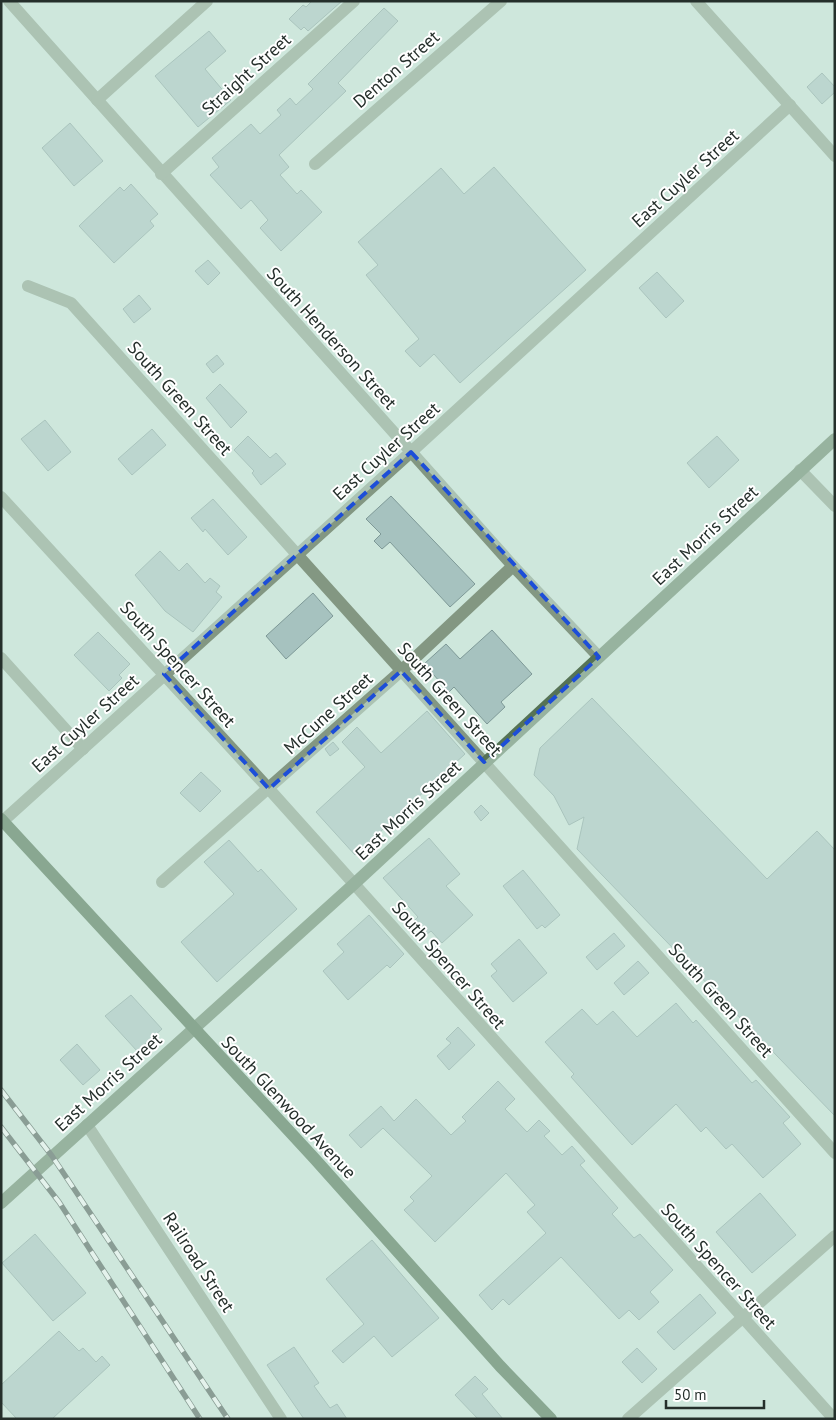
<svg xmlns="http://www.w3.org/2000/svg" width="836" height="1420" font-family="'PT Sans',sans-serif">
<rect width="100%" height="100%" fill="#cee7dc"/>
<g fill="#a6c2bf" stroke="#7e9997">
<path d="M312,1H342L308,31L304,27L301,30L289,19L303,5L306,7Z"/>
<path d="M384,8L398,21L338,83L346,91L279,155L289,167L280,175L297,194L301,190L322,212L281,251L260,228L268,220L251,200L241,209L210,175L219,167L212,158L251,124L260,134L281,115L277,110L290,98L296,105L313,89L308,84Z"/>
<path d="M209,31L226,51L205,69L231,100L198,127L155,76Z"/>
<path d="M822,73L835,87V92L822,104L807,87Z"/>
<path d="M70,123L103,161L74,186L42,148Z"/>
<path d="M494,167L586,270L460,383L434,354L420,367L405,351L419,339L366,275L378,265L358,242L441,168L464,194Z"/>
<path d="M131,184L158,214L150,221L154,226L114,263L79,226L120,187L124,191Z"/>
<path d="M208,260L220,273L208,285L195,271Z"/>
<path d="M657,272L684,301L666,318L639,288Z"/>
<path d="M139,295L151,309L134,323L123,309Z"/>
<path d="M217,355L224,364L213,373L206,364Z"/>
<path d="M220,384L247,412L231,428L206,398Z"/>
<path d="M45,420L71,452L48,471L21,439Z"/>
<path d="M152,429L166,445L132,475L118,459Z"/>
<path d="M248,436L270,458L276,453L286,464L261,485L252,473L254,471L234,450Z"/>
<path d="M717,436L739,460L709,488L687,463Z"/>
<path d="M391,496L475,584L450,607L390,542L382,549L374,541L381,534L366,519Z"/>
<path d="M213,499L247,537L228,555L205,529L203,532L191,518Z"/>
<path d="M160,551L179,571L187,563L205,583L210,578L220,586L216,592L222,597L193,632L165,611L135,575Z"/>
<path d="M313,593L333,616L286,659L266,636Z"/>
<path d="M492,630L532,674L501,702L505,707L487,724L454,687L449,692L424,664L446,644L460,659Z"/>
<path d="M98,632L130,664L119,675L122,678L109,691L74,655Z"/>
<path d="M592,698L767,879L817,831L835,850V1116L577,849L584,817L569,825L554,796L534,775L540,748Z"/>
<path d="M427,711L465,754L355,855L316,812L365,767L342,742L357,727L381,753Z"/>
<path d="M333,742L339,749L330,756L325,749Z"/>
<path d="M201,772L221,791L200,812L180,793Z"/>
<path d="M481,805L489,813L481,821L474,812Z"/>
<path d="M429,838L460,874L446,886L473,915L442,943L431,931L427,934L414,921L418,917L383,878Z"/>
<path d="M229,840L258,872L261,869L297,909L217,982L181,942L234,894L204,862Z"/>
<path d="M523,870L560,915L545,928L542,925L537,929L503,886Z"/>
<path d="M369,915L404,954L390,968L387,965L348,1000L323,971L344,952L337,944Z"/>
<path d="M614,933L625,946L597,970L586,957Z"/>
<path d="M519,939L547,973L513,1002L491,976L497,971L491,964Z"/>
<path d="M638,961L649,973L624,995L614,983Z"/>
<path d="M131,995L162,1029L137,1051L105,1016Z"/>
<path d="M676,1003L693,1023L696,1020L752,1083L756,1080L790,1117L783,1123L801,1144L763,1178L732,1144L726,1149L706,1127L701,1132L676,1104L632,1145L571,1077L574,1074L545,1042L582,1009L597,1025L613,1011L637,1037Z"/>
<path d="M458,1027L475,1045L449,1070L437,1056L451,1043L446,1039Z"/>
<path d="M77,1044L100,1070L83,1085L60,1060Z"/>
<path d="M498,1081L515,1099L505,1109L527,1132L539,1120L550,1131L544,1136L562,1155L572,1146L585,1161L580,1165L618,1208L612,1214L634,1238L640,1234L673,1270L650,1292L659,1302L639,1320L629,1310L619,1319L561,1257L509,1305L503,1299L492,1310L479,1295L546,1233L527,1212L535,1205L506,1173L435,1242L404,1210L414,1201L410,1197L432,1176L383,1128L361,1148L349,1135L381,1106L394,1121L416,1099L451,1135L466,1121L462,1117Z"/>
<path d="M760,1193L796,1235L752,1273L716,1232Z"/>
<path d="M35,1234L86,1293L53,1321L2,1263Z"/>
<path d="M372,1240L439,1318L392,1357L374,1336L343,1363L332,1351L364,1324L326,1279Z"/>
<path d="M700,1294L716,1313L674,1350L657,1332Z"/>
<path d="M59,1331L79,1351L83,1348L96,1362L102,1356L110,1365L52,1419H17L1,1402V1385Z"/>
<path d="M294,1347L319,1383L314,1386L330,1408L337,1404L347,1419H304L267,1365Z"/>
<path d="M637,1348L657,1369L642,1383L622,1362Z"/>
<path d="M475,1376L488,1389L482,1394L503,1419H478L455,1395Z"/>
</g>
<g fill="none" stroke-linecap="round" stroke-linejoin="round">
<g stroke="#839782" stroke-width="12">
<path d="M9,1L513,566L599,657"/>
<path d="M696,1L835,156"/>
<path d="M97,100L207,1"/>
<path d="M315,164L501,1"/>
<path d="M161,174L354,1"/>
<path d="M28,286L71,303L835,1153"/>
<path d="M800,470L835,506"/>
<path d="M1,497L269,789L834,1419"/>
<path d="M1,658L83,749"/>
<path d="M3,821L411,452L790,105"/>
<path d="M162,882L401,671L513,566"/>
<path d="M87,1125L281,1419"/>
<path d="M628,1419L835,1236"/>
</g>
<path stroke="#567355" stroke-width="12" d="M1,1203L354,884L835,439"/>
<path stroke="#355936" stroke-width="12" d="M1,819L314,1158L500,1366L551,1419"/>
<g stroke="#38433e" stroke-width="5.5">
<g id="rail">
<path d="M1,1090L52,1156L228,1419"/>
<path d="M1,1127L59,1202L200,1419"/>
</g>
</g>
<use href="#rail" stroke="#fff" stroke-width="4" stroke-dasharray="11" stroke-linecap="butt"/>
</g>
<path d="M0 0H836V1420H0ZM411,452L599,657L484,762L401,671L269,789L164,674Z" fill="#cee7dc" fill-opacity=".55" fill-rule="evenodd"/>
<path fill="none" stroke="#1d4ed8" stroke-width="4" stroke-dasharray="10 6" stroke-linejoin="round" d="M411,452L599,657L484,762L401,671L269,789L164,674Z"/>
<g text-anchor="middle" dominant-baseline="central" stroke-width="4" stroke-linejoin="round" paint-order="stroke">
<g font-size="18" fill="#252f2b" stroke="#fff">
<text transform="translate(396 69) rotate(-41)">Denton Street</text>
<text transform="translate(246 74) rotate(-42)">Straight Street</text>
<text transform="translate(685 178) rotate(-42)">East Cuyler Street</text>
<text transform="translate(332 338) rotate(48)">South Henderson Street</text>
<text transform="translate(180 398) rotate(48)">South Green Street</text>
<text transform="translate(386 451) rotate(-42)">East Cuyler Street</text>
<text transform="translate(705 535) rotate(-43)">East Morris Street</text>
<text transform="translate(178 664) rotate(48)">South Spencer Street</text>
<text transform="translate(450 699) rotate(48)">South Green Street</text>
<text transform="translate(328 713) rotate(-42)">McCune Street</text>
<text transform="translate(85 723) rotate(-42)">East Cuyler Street</text>
<text transform="translate(408 810) rotate(-43)">East Morris Street</text>
<text transform="translate(449 965) rotate(49)">South Spencer Street</text>
<text transform="translate(721 1000) rotate(48)">South Green Street</text>
<text transform="translate(108 1082) rotate(-42)">East Morris Street</text>
<text transform="translate(289 1107) rotate(47)">South Glenwood Avenue</text>
<text transform="translate(199 1262) rotate(57)">Railroad Street</text>
<text transform="translate(719 1266) rotate(48)">South Spencer Street</text>
</g>
</g>
<rect width="836" height="1420" fill="none" stroke="#252f2b" stroke-width="5"/>
<path d="M666 1400v8h98v-8" fill="none" stroke="#252f2b" stroke-width="2.5"/>
<text x="674" y="1400" font-size="15" fill="#252f2b" stroke="#ffffff" stroke-width="4" paint-order="stroke">50 m</text>
</svg>
